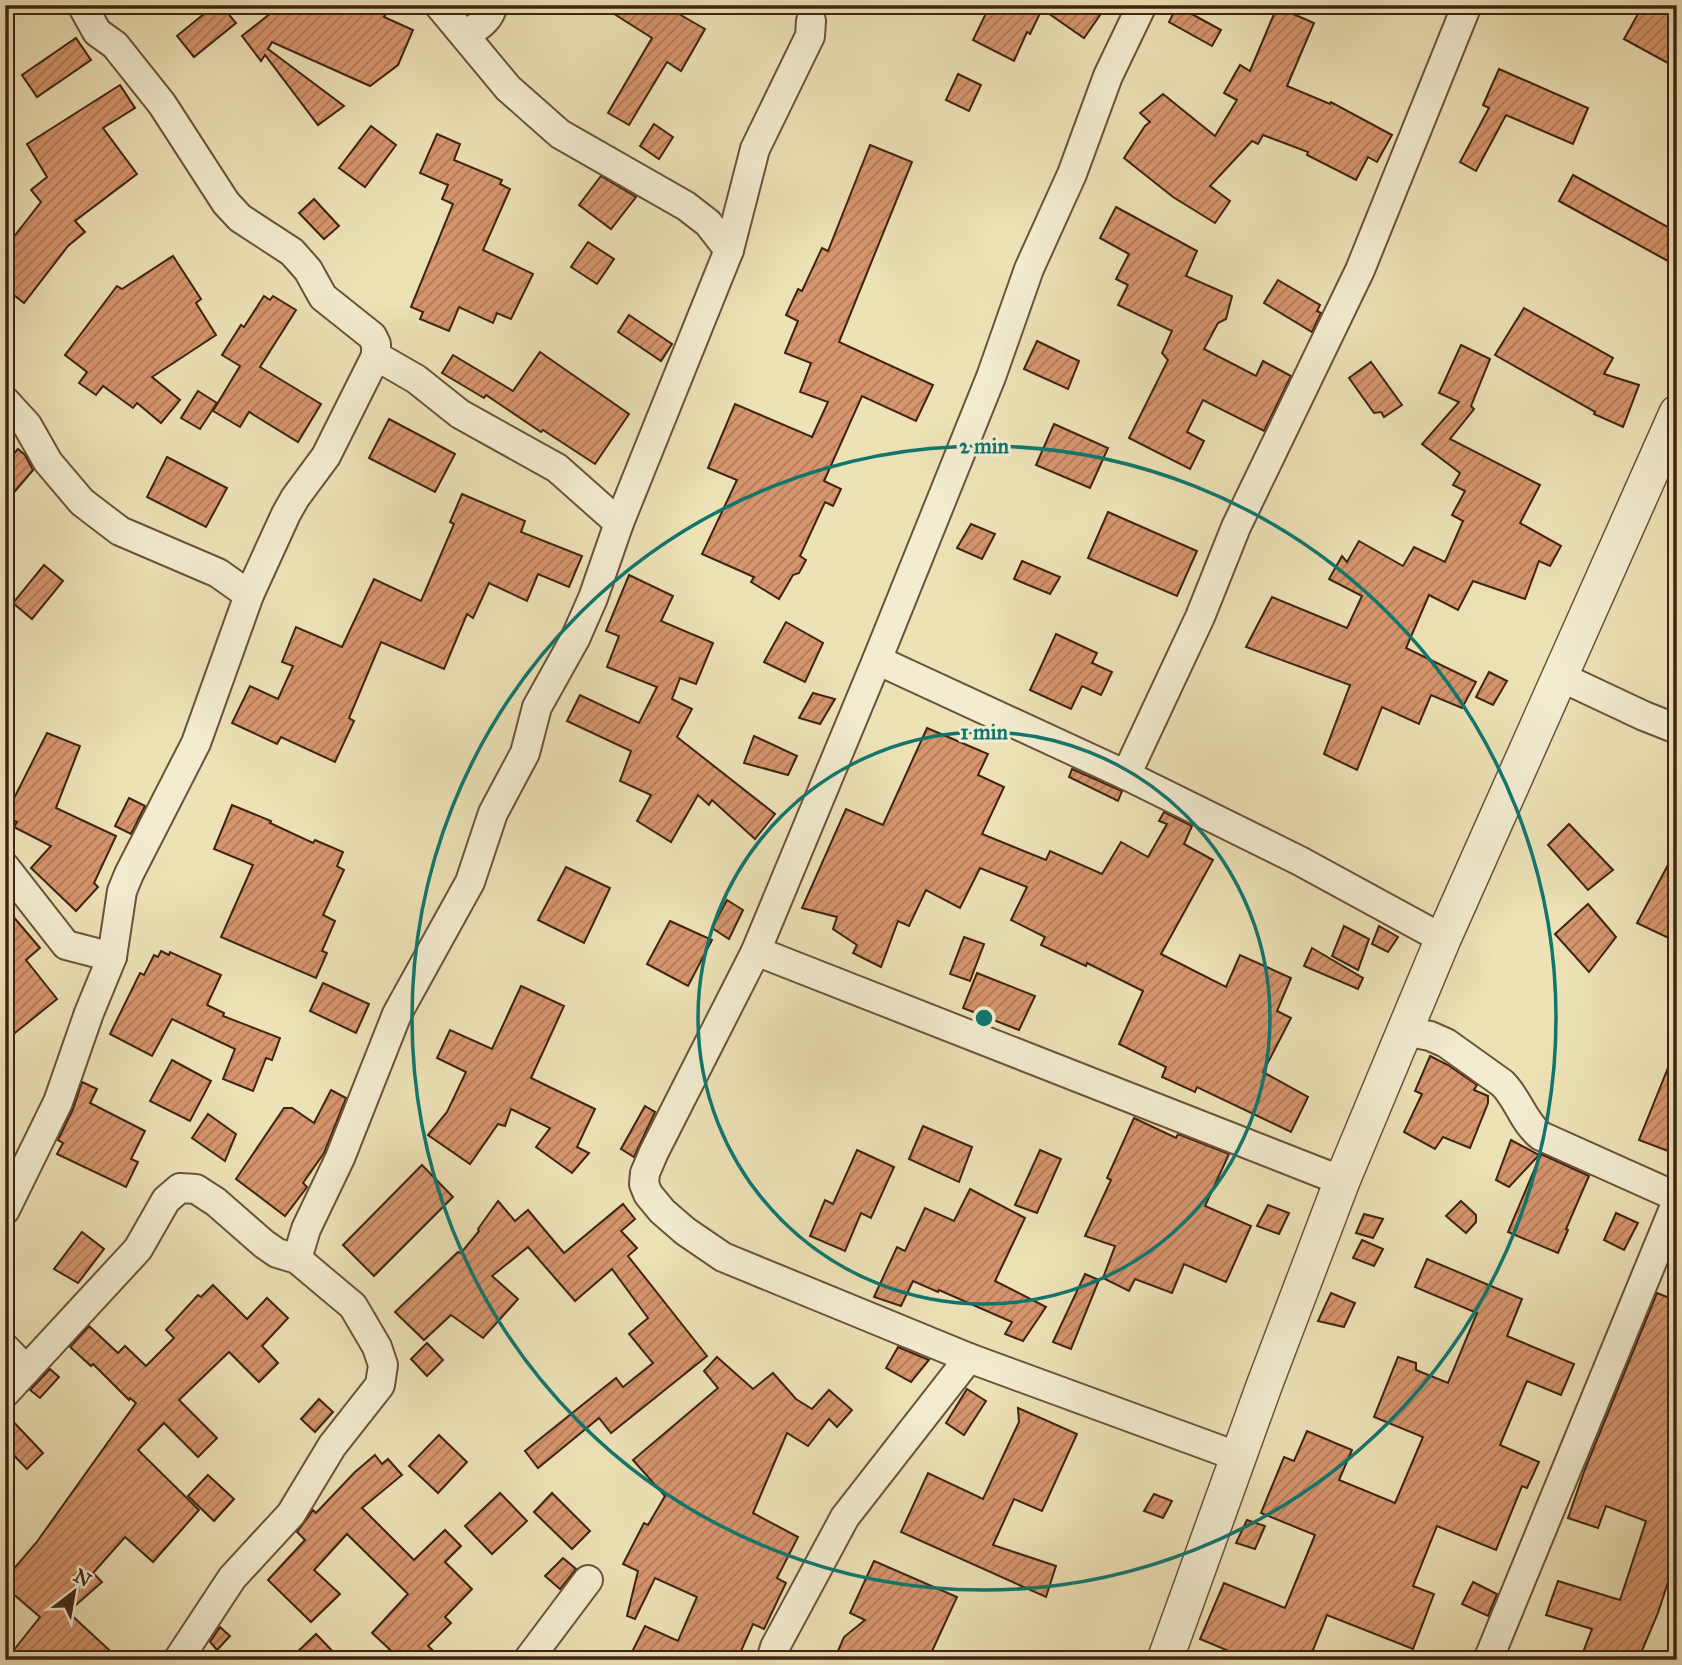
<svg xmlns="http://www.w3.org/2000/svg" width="1682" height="1665" font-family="'IM FELL Great Primer',serif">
<defs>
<pattern id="building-hatch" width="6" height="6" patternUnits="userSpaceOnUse" patternTransform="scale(1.75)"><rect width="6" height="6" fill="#d6956d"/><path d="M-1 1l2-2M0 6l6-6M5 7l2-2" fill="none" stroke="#af7958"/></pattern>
</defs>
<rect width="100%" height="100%" fill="#ede1b6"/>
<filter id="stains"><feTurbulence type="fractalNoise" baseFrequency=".00286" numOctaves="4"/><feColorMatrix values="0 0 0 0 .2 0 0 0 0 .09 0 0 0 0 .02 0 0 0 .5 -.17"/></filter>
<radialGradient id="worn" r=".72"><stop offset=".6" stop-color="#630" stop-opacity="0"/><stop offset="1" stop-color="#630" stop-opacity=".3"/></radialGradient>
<g fill="url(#building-hatch)" stroke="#3e2412" stroke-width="2">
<path d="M215,5H221L236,23L194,57L177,36Z"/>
<path d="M281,5H392L384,17L413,30L398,65L370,86L272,42L268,49L344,106L318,125L265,55L261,61L242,36Z"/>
<path d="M600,5H663L705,29L681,71L667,62L629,125L608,113L652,38Z"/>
<path d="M990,5H1107L1084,38L1042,9L1030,34L1027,32L1014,61L973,40Z"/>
<path d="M1643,5H1668L1677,10V68L1624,39Z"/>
<path d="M1177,6L1221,30L1212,46L1169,22Z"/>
<path d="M1277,7L1314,23L1287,86L1330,104L1331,102L1392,135L1377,162L1368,157L1356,180L1307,155L1308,152L1263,135L1258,144L1252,141L1210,186L1230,201L1215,223L1173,197L1124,158L1145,126L1150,122L1140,113L1163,94L1215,136L1237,100L1224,93L1240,65L1250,71Z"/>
<path d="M76,38L91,60L37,97L22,75Z"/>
<path d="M1499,69L1588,108L1573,144L1506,115L1476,171L1460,162L1489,108L1483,105Z"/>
<path d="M958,74L981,85L969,111L946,100Z"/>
<path d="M120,85L135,108L103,128L137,174L75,221L85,232L68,246L24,303L5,288V248L41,202L31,190L47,177L27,144Z"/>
<path d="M654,124L673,137L659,159L640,146Z"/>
<path d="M371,126L396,145L365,187L339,168Z"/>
<path d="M437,134L460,144L454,160L502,180L500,184L510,189L483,250L533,274L511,319L497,313L493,323L459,307L449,331L420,319L423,312L411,307L453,204L442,199L448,185L420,173Z"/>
<path d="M870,145L912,162L839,342L933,385L916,421L862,396L824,481L841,489L833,506L825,502L800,556L806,560L799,573L793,575L779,599L751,582L754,577L702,554L737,480L708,468L735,404L812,437L828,402L800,392L811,363L785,353L798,321L786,315L798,289L802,291L822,248L828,251Z"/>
<path d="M1573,175L1677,232V266L1559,201Z"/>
<path d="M601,176L636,197L611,229L579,205Z"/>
<path d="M314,199L339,226L324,239L299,213Z"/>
<path d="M1116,207L1197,251L1186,276L1232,296L1226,319L1218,323L1204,349L1256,376L1263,361L1291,376L1264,431L1203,400L1187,432L1204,441L1190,469L1129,438L1168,360L1162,353L1172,331L1118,305L1128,285L1116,279L1129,254L1100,238Z"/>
<path d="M588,242L614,259L597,284L571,267Z"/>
<path d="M173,256L201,299L196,303L216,335L152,377L180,400L161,423L137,403L133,408L103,386L96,395L79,383L87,372L65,355L117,286L122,289Z"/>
<path d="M1278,280L1320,305L1317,311L1321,313L1312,332L1264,303Z"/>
<path d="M264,296L270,300L273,296L296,310L260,367L321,404L298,442L249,412L240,427L213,411L240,366L222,355L241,325L244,327Z"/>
<path d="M1524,308L1613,358L1604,374L1639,385L1623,427L1594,414L1595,412L1495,355Z"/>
<path d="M629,315L672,344L661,361L618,332Z"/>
<path d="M1037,341L1079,361L1068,389L1024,369Z"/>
<path d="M1461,345L1490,359L1471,406L1474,409L1450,439L1540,485L1520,523L1561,546L1550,566L1539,561L1525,599L1473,581L1458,610L1429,595L1406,648L1476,682L1462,708L1431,695L1419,724L1382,707L1357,770L1324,754L1350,685L1246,647L1272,597L1347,628L1362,596L1329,579L1342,556L1347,562L1359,541L1403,566L1414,547L1445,562L1463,521L1452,515L1465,491L1453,485L1460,473L1422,444L1459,402L1439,393Z"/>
<path d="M540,352L629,414L595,464L543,430L541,432L486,395L484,398L442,373L453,355L513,391Z"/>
<path d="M1371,362L1402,405L1384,417L1381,412L1374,413L1349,378Z"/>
<path d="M198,391L217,403L200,429L181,418Z"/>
<path d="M389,419L455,454L435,492L369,458Z"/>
<path d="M1054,424L1108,448L1090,488L1036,465Z"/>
<path d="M18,449L25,455L33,470L5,503V464Z"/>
<path d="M167,457L227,488L206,527L147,497Z"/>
<path d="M462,494L525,521L521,532L582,556L569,587L538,574L527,601L489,583L473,618L467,614L444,669L381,642L349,718L354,721L335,762L281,737L277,744L232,723L250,686L278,699L293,666L282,662L296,627L342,647L374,579L421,601L454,524L450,522Z"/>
<path d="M1108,512L1197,551L1177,596L1088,558Z"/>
<path d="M971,524L995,534L982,559L957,548Z"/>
<path d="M1022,561L1060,577L1050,594L1014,579Z"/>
<path d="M44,565L63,581L32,619L13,603Z"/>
<path d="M629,575L673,596L661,621L713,643L696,684L680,678L672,699L692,709L677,737L775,814L755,839L712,800L709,805L698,795L671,842L637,821L651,795L620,781L631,751L567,721L580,695L639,723L657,687L607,667L619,636L606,631Z"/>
<path d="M786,622L823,643L805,682L764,662Z"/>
<path d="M1056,634L1097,653L1092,663L1112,672L1101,695L1082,686L1071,709L1030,690Z"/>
<path d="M1489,672L1507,681L1493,705L1476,697Z"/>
<path d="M813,693L835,699L820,724L799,718Z"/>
<path d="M927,728L988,754L978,775L1004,787L982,834L1046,860L1050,851L1102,874L1121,842L1148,857L1167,824L1159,821L1164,812L1192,826L1184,844L1213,860L1161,954L1226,987L1240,955L1291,978L1277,1011L1291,1018L1263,1072L1308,1097L1291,1132L1197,1087L1195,1092L1162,1077L1166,1067L1119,1044L1143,991L1087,963L1086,966L1041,945L1045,937L1011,920L1027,887L980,868L960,908L926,890L909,926L898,921L881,967L853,953L857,945L833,929L837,917L802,908L846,809L883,825Z"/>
<path d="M47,733L80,746L56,808L116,836L94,883L98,887L76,911L31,868L51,846L14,827L17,822L5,816Z"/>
<path d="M754,736L797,756L788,775L744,763Z"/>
<path d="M1072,769L1122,791L1118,801L1069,777Z"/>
<path d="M129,798L145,806L131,834L115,826Z"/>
<path d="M232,805L271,821L270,823L313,843L315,840L343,852L337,866L344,870L323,915L335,921L322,951L327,953L316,978L221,937L253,865L214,849Z"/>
<path d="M1569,824L1613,870L1588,890L1548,845Z"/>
<path d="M1677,848V942L1637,923Z"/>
<path d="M566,867L610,888L584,943L538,920Z"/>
<path d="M727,900L743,910L729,939L712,928Z"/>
<path d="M1588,904L1616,937L1589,972L1555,934Z"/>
<path d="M5,907L40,948L26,960L57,999L5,1041Z"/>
<path d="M670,921L712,940L688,986L647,964Z"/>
<path d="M1344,926L1369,939L1358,970L1332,956Z"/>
<path d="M1379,926L1398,937L1388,952L1372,944Z"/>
<path d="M964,937L984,944L970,981L950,974Z"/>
<path d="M1312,948L1363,978L1358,989L1304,966Z"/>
<path d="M161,951L169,955L170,952L221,975L207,1005L224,1013L223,1016L280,1038L272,1060L266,1058L253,1091L223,1079L235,1049L172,1019L152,1056L110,1034L140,973L144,975L154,955L158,957Z"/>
<path d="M977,973L1035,996L1019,1030L963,1008Z"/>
<path d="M323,983L369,1004L356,1033L310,1011Z"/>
<path d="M521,986L564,1006L531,1078L595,1109L577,1147L589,1153L572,1173L536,1147L550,1128L511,1109L505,1126L498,1124L470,1164L428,1135L447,1112L466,1072L437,1058L450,1030L492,1049Z"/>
<path d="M1676,1048L1677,1131L1668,1151L1639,1140Z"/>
<path d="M1430,1056L1448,1065L1477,1085L1474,1090L1488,1096V1103L1470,1148L1443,1137L1435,1149L1404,1132L1422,1094L1415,1091Z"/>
<path d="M172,1060L211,1081L190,1121L150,1101Z"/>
<path d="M82,1082L97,1089L90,1103L145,1131L131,1159L138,1162L126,1187L57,1154L63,1143L58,1140L73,1109Z"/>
<path d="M331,1090L346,1098L324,1153L303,1183L307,1187L285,1216L236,1179L284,1108H292L314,1123Z"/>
<path d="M645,1106L655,1112L634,1157L621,1149Z"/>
<path d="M208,1114L236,1134L225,1161L192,1138Z"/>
<path d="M1134,1118L1176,1138L1178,1134L1229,1154L1205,1206L1251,1226L1226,1282L1184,1264L1172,1293L1135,1279L1129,1291L1103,1278L1115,1246L1085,1236L1111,1180L1107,1178Z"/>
<path d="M923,1126L972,1147L959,1182L909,1159Z"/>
<path d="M1511,1140L1539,1155L1509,1187L1496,1180Z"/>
<path d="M857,1150L894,1167L871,1218L861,1213L845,1251L810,1236L825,1200L833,1204Z"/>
<path d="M1040,1150L1061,1159L1037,1213L1015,1205Z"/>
<path d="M1541,1154L1589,1176L1566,1229L1568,1230L1558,1253L1508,1232Z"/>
<path d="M422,1165L453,1197L374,1276L343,1245Z"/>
<path d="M970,1189L1025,1218L995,1281L1046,1307L1023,1341L1005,1334L1012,1322L939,1290L938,1292L913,1281L901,1306L874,1297L897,1247L905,1251L925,1208L954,1221Z"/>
<path d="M498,1201L515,1221L528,1210L564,1253L623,1204L635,1219L621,1231L637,1248L628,1256L707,1356L611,1433L599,1418L538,1468L525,1451L616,1378L623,1387L653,1363L629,1334L648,1318L612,1269L575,1301L528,1247L492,1276L518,1299L483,1338L451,1315L424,1340L395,1312L458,1252L461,1253L479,1231L478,1229Z"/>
<path d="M1461,1201L1476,1215V1222L1466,1233L1446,1216Z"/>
<path d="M1268,1205L1289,1213L1279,1234L1257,1226Z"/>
<path d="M1616,1213L1638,1223L1624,1250L1604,1240Z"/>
<path d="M1364,1214L1383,1219L1373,1238L1356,1233Z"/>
<path d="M82,1232L104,1249L78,1283L54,1269Z"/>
<path d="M1362,1240L1383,1249L1374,1266L1353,1258Z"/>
<path d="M1427,1259L1522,1299L1507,1336L1574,1364L1561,1395L1527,1381L1500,1445L1539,1462L1527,1488L1522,1486L1496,1550L1437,1526L1413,1586L1434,1594L1413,1649L1327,1615L1309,1660H1250L1200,1639L1224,1583L1285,1608L1315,1535L1261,1513L1284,1457L1294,1461L1307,1431L1352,1450L1339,1480L1395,1503L1423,1437L1374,1417L1398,1357L1416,1363V1370L1448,1383L1477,1313L1415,1287Z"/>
<path d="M1085,1274L1099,1280L1071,1349L1053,1342Z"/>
<path d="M213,1285L247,1319L267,1298L288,1318L262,1346L278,1363L259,1382L229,1352L179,1400L217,1438L198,1457L164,1423L138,1450L199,1510L153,1562L125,1537L93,1573L102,1582L68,1612L120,1660H6L40,1617L5,1587V1579L36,1543L136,1403L130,1398L129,1400L93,1364L91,1366L70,1347L89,1326L118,1353L125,1346L146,1366L174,1338L166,1330L198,1295L201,1297Z"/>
<path d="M1331,1293L1355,1303L1344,1327L1318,1321Z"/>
<path d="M1657,1293L1677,1301V1554L1658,1613L1638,1660H1580L1592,1629L1546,1615L1558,1581L1620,1600L1646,1521L1606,1506L1598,1528L1568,1518L1585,1469Z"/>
<path d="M427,1343L443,1360L427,1376L411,1359Z"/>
<path d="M898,1347L929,1360L911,1382L886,1368Z"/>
<path d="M717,1357L753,1389L773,1373L796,1399L812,1409L829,1390L852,1410L837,1427L829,1419L808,1446L787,1433L753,1513L798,1537L777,1578L786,1583L764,1629L753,1624L737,1660H628L645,1626L678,1641L697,1597L655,1578L635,1619L627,1616L638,1571L623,1564L644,1523L648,1525L665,1496L633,1460L718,1388L704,1371Z"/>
<path d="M50,1369L59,1377L40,1398L30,1390Z"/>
<path d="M967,1389L986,1401L964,1435L946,1423Z"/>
<path d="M319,1399L333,1412L315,1432L301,1419Z"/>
<path d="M1018,1408L1077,1434L1042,1511L1014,1499L993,1545L1056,1566L1046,1597L901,1532L928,1473L983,1499L1019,1422Z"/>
<path d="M5,1413L43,1453L27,1469L5,1446Z"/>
<path d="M439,1435L467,1462L438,1493L409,1466Z"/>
<path d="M375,1455L382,1464L388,1459L402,1475L362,1508L414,1560L445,1530L461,1546L445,1562L472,1589L445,1617L451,1623L428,1646L443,1660H401L372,1633L408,1594L347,1534L314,1570L340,1594L311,1622L268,1580L305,1540L297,1532L313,1510L316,1513L355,1472Z"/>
<path d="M208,1475L234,1499L214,1521L188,1496Z"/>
<path d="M500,1493L527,1521L492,1554L465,1526Z"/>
<path d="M552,1493L590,1531L572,1549L534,1512Z"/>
<path d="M1154,1494L1172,1501L1163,1518L1144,1511Z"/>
<path d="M1247,1520L1265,1526L1255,1549L1236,1543Z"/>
<path d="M563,1558L576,1569L560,1589L545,1576Z"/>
<path d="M874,1561L957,1597L928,1660H834L844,1637L865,1620L850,1613Z"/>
<path d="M1473,1582L1497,1594L1488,1616L1462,1604Z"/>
<path d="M220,1627L230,1636L217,1650L210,1642Z"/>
<path d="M316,1634L341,1660H289Z"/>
</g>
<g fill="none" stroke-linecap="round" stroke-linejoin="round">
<g stroke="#6a533b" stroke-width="32">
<g id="minor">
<path d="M439,5L508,88L560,134L686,206L708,223L729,250"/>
<path d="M1142,5L1108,76L1072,174L1029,269L991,377L877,660L756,951L654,1152L645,1173L644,1184L648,1194L662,1211L685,1231L723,1257L969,1358L1239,1457"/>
<path d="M466,35C478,26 489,21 493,5"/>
<path d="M376,356L416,379L460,414L557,468L619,523"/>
<path d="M5,401L27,425L48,462L82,502L120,531L218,573L249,595"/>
<path d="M877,660L1126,775L1300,861L1443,939"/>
<path d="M1561,677L1644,716L1677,729"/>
<path d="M1126,775L1200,617L1236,527L1360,270L1467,5"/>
<path d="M5,867L66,945L112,957"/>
<path d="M756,951L1342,1181"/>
<path d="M1405,1031L1430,1036L1446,1043L1502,1083C1518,1098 1523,1122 1541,1136L1677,1197"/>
<path d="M5,1210L58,1102L89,1013L112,957L122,891L129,874L196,743L249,595L286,514L295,498L326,456L376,356V344L372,336L323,297L308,270L292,252L240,218L226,203L162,104L115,45L97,32L82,5"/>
<path d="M297,1259L306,1229L340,1158L397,1014L470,882L493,813L525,753L537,707L575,639L593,598L619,523L729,250L755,149L810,36L811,21"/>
<path d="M5,1348L26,1370"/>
<path d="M5,1393L138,1249L166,1200L180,1188L196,1189L216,1202L264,1244L277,1253L297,1259L353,1306L377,1347L383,1365L380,1385L332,1446L291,1514L232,1578L178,1660"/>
<path d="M528,1660L588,1580"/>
<path d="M771,1660L775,1647L845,1517L969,1358"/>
<path d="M1488,1660L1677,1201"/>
</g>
</g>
<g stroke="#6a533b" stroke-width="38">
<path id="tertiary" d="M1165,1660L1264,1386L1342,1181L1443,939L1677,413"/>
</g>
<use href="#minor" stroke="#f3ecd0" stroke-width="28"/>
<use href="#tertiary" stroke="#f3ecd0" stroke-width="35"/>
</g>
<g fill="none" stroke="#0f766e" stroke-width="3.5">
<circle cx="984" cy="1018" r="286"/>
<circle cx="984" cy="1018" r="572"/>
</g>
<circle cx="984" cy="1018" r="10" fill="#0f766e" stroke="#f3ecd0" stroke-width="3.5"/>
<g font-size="21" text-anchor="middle" font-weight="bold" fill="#0f766e" stroke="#f3ecd0" stroke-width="6" stroke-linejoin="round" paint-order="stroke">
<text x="984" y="453">2 min</text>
<text x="984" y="739">1 min</text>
</g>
<rect width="1682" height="1665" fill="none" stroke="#ede1b6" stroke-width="28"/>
<rect x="7" y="7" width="1668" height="1651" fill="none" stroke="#3e2412" stroke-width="3.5"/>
<rect x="14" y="14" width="1654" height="1637" fill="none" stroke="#3e2412" stroke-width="2"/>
<g transform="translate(74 1592) rotate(31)" stroke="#f3ecd0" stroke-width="5" paint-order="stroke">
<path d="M0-5L12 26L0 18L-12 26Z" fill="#3e2412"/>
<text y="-10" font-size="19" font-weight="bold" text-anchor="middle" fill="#3e2412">N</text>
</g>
<rect width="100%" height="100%" filter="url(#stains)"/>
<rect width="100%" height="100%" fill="url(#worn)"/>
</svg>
